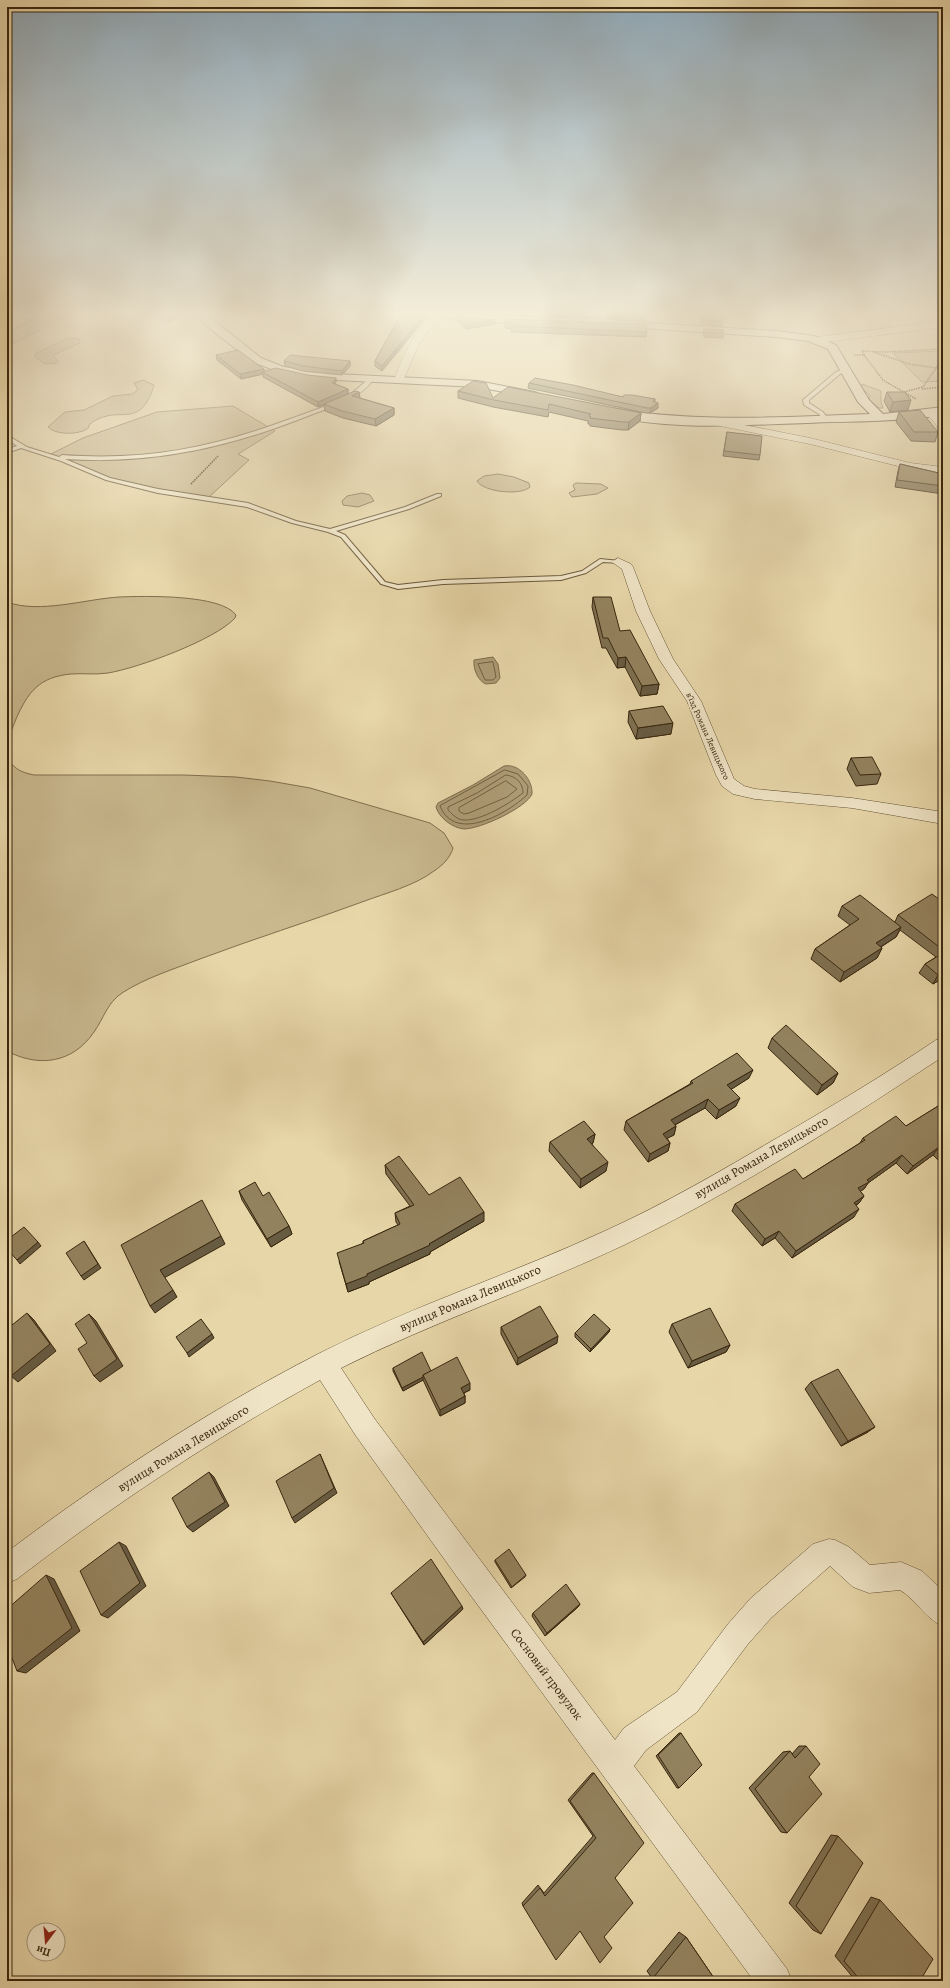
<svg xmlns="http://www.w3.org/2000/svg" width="950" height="1988" font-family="Alegreya,serif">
<rect width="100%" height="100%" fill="#e7d6a8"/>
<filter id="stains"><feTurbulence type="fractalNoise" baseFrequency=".005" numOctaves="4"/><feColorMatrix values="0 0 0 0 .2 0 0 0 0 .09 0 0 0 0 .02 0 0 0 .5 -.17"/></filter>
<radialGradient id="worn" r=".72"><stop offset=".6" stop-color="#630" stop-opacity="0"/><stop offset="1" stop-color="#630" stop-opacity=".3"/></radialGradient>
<g fill="#c9b88e" stroke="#816f4e">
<path d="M43,314H70L7,347V324Z"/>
<path d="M68,338L79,339L80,343L53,355L58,361L57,363L45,364L35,357V354Z"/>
<path d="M943,351V381L922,382L893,353Z"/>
<path d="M143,380L154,385C152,393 146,407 138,411C129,417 117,413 107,416C102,417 94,420 90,424C87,428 91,426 87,429C78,435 55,435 48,427L65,412L84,410L113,396L132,394L138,390L134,383Z"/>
<path d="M862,384L881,391V402L883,408H879L869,400L870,396L862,388Z"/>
<path d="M233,406L275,431L238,454L249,460L209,497L145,487L110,478L51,454L83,438L157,412Z"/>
<path d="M498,474L514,477L529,483L530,487C521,496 483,492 477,481L484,476Z"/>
<path d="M576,483L601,484L608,488L597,494L572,497L569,493L575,490L573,485Z"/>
<path d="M362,493L370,495L374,501L358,507L343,505L342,501L347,496Z"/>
<path d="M119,597C144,596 221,594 236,615L235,618C215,640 138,668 108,673C95,675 83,673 71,674C39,677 28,692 16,719C13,728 8,736 7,745V602C39,614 86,599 119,597Z"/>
<path d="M7,757C14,769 20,772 34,775H184L236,777L270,781L310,788L430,823L444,833L453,848C450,858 443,865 434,871C414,886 386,893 362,902C308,922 253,939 200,959C174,969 145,978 122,993C107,1003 104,1018 94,1032C73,1063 39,1068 7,1051Z"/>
</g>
<g fill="#ac9a74" stroke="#7e6c4b">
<path d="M493,657L498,664L500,678L496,683L486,684C478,681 473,669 474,660Z"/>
<path d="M504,766C519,763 533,780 532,794C526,808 480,829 464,829C453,828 439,818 436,807L438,803L473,785Z"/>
</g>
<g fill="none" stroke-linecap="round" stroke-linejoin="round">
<g stroke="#726041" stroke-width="1">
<path d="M493,662L496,677L493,680H485L478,664Z"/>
<path d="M505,770L518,774L528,786L527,795C508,813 455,844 440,806Z"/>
<path d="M506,775C516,776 523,783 523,793C510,803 481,821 464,820C457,820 452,814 448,810V807L477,793Z"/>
<path d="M506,781L517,789L507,797L469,813L464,814L459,811V808Z"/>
</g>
<path stroke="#7e6c4b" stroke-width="3" d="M7,333L44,314"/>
<g stroke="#645234" stroke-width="2">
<g id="lane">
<path d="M600,314H604L607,324H603Z"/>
<path d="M844,369L849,370L840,374L809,400V403L823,412L828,419L823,420L819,414L804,405L803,400L836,372Z"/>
<path d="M370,378L373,380C358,400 334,406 313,414C231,447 154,465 65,459L110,478L158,489L248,503L296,521L330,529L405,507L437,494H441V496L409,509L336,531L345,535L385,582L398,585L443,580L561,576L582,571L600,559L620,561V563L603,562L586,573L561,580L443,584L398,589L381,584L341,537L328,532L292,523L247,507L158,493L106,480L61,461L21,448L7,453V449L17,446L7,439V435L27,447L59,457L62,455C146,461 212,448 290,419C309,412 329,406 346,397C356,392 362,383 370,378Z"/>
</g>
</g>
<g stroke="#645234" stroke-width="1">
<g id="street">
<path d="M7,314H14L7,319Z"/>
<path d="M435,314H445L430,329L419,344L402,383H396L394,381C402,356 414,331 435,314Z"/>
<path d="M943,321V327L818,343L813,340L818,337Z"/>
<path d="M931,411L943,419V432L939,431L935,423L926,414Z"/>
<path d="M714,419L810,438L910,463L943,467V473L910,469L810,444L710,424L709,422Z"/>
<path d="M618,558L631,564L633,567L650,611L673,659L701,701L734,779L744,786L755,789L852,798L943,812V824L852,808L755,799L733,794L722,786L716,775L687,701L659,659L636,611L622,569L612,562Z"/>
<path d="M943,1038V1057L933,1063C835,1128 730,1194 624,1245C531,1289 433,1322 341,1368L374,1418L615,1740L624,1728L677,1692L728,1624L751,1598L813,1544L829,1539L835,1540L849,1547L870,1565L901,1562L922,1571L943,1591V1626C925,1619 917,1600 900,1590L869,1593L853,1587L830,1566L771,1618L748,1644L697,1712L646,1750L634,1766L787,1969L792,1981H754L455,1574L356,1436L320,1380C214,1438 113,1505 17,1579L7,1583V1552C105,1478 209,1410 318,1354C412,1306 512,1274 607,1230C666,1203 721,1171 777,1138C831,1107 884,1075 936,1040Z"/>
</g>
</g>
<g stroke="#39260e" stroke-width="2">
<g id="secondary">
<path d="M195,314H206L261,358L284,367L335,374L478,381L535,392L541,395L535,398L478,387L335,380L282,373L253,362L213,331Z"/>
<path d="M438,314L536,317L541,320L536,323C520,323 447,324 438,314Z"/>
<path d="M616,321L777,331L814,336L836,345L869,400L883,414L943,407V415C898,422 852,421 807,423C741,425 671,431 607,415L605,412L611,408C696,423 783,417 870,414L858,402L828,349L808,341L777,337L612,326L611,324Z"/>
</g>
</g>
<g stroke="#39260e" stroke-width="1.5" stroke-dasharray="1.5 1" stroke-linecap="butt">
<path d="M862,351L886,352L943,349"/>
<path d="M874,352L909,364L943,369"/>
<path d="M854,355H864L862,350"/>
<path d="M864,355L883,380L916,399"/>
<path d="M922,389L943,387"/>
<path d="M904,392L923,387L943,358"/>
<path d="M191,484L218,456"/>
</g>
<use href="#lane" fill="#efe4c6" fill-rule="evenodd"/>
<use href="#street" fill="#efe4c6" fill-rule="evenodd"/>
<use href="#secondary" fill="#efe4c6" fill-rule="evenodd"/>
</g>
<g fill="#7e7051" stroke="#39260e">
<path d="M152,314H182L170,322Z"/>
<path d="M309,314H368L367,316L342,314L340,316Z"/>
<path d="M401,314L382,371L375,366V361Z"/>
<path d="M477,314H600V319Z"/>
<path d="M605,314H644V321L607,319Z"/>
<path d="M699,314H723V321L722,326L701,324Z"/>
<path d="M457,317L495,324L466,329L457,321Z"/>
<path d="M505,322L647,332L646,337L511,332L512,329L505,328Z"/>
<path d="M704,329L723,333V338L704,337L703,333Z"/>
<path d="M216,355L264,371L336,383L335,384L348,389V394L359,392L360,398L394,408V415L376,426L343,418L325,411L324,405L318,407L263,377V374L241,379L217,360Z"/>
<path d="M284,361H350V366L342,375L303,371L285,366Z"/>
<path d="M529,383L623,397L655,399V402L658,408L650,413H646L528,388Z"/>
<path d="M458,391L493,398L641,413L640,421L628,430H622L590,426V424H588V421L549,412L548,417L493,407L458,398Z"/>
<path d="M887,392L908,410L890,412L884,401Z"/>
<path d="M899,412L938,432L935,442L911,441L896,422Z"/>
<path d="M727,432L760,455L759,460L723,456Z"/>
<path d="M900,464L943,474V494L895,487L898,471Z"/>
<path d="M593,597L620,631L659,684L657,694L640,696L625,667L617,668L606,648H602L592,607Z"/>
<path d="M629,711L671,734L636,739L628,722Z"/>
<path d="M851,758L881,774L877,784L856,786L847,769Z"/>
<path d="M943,902V978L933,984L919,973L925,964L936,957L900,930L896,937L881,947L882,948L877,958L840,982L811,959L815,949L850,925L838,916L842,906L895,922L898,915Z"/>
<path d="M772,1038L838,1073L833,1083L817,1095L768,1048Z"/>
<path d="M749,1078L731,1089L736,1106L716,1119L705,1108L675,1125L676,1126L674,1135L667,1138L670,1143L668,1151L648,1162L624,1130L626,1121L690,1084L691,1081Z"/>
<path d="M943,1103V1165L933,1155L907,1174L896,1163L868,1183L864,1189L860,1191L864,1196L859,1203L856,1206L854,1217L792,1258L775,1238L762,1246L732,1211L735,1204L803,1179L860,1143L863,1138L906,1126Z"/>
<path d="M595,1134L593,1143L592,1144L606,1171L580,1188L549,1151L550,1142Z"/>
<path d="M385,1165L429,1195L484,1221L430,1252V1254L369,1282V1284L348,1292L339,1261L363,1243V1241L398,1225L396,1222L395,1213L410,1206L386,1174Z"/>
<path d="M239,1191L263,1196L289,1226L292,1234L271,1247L242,1200Z"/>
<path d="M672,1324L730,1345L726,1352L688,1368L669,1332Z"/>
<path d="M501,1327L557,1343L517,1365L501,1334Z"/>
<path d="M610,1329L609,1332L590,1352L575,1337V1333Z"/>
<path d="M393,1368L431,1371L470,1390L464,1393L465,1396V1403L440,1416L424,1382L423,1380L403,1391L393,1371Z"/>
<path d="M811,1382L868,1432L841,1446L805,1389Z"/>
<path d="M495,1560L526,1575L525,1577L511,1588L495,1562Z"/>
<path d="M391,1593L463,1609L424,1645Z"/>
<path d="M580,1604L578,1607L545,1636L532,1616L533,1613Z"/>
<path d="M679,1733H681L679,1788H677L656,1756Z"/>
<path d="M799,1746H806L809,1777L787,1833L781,1832L749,1788L783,1752L790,1751L792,1754Z"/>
<path d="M592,1773H594L615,1878L580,1931L523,1906L522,1903L538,1885L544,1893L593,1836L568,1800Z"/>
<path d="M831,1835L838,1836L821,1934L813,1930L789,1903Z"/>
<path d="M871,1897L880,1900L920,1981H856L835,1956Z"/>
<path d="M679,1932L686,1937L716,1981H654L647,1971Z"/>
</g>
<g fill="#675b42" stroke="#39260e">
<path d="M174,314H182L170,322L169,317Z"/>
<path d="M425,314H429L382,371V366Z"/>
<path d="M495,320V324L466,329V324Z"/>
<path d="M350,361V366L342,375V371Z"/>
<path d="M264,369L265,373L262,372L263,374L241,379L240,374Z"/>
<path d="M336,378V383L332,388V383Z"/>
<path d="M348,389V394L318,407V402Z"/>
<path d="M359,392L360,399L352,396Z"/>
<path d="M911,400L908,410L890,412L893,402Z"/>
<path d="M658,403V408L650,413L651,408Z"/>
<path d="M394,408V415L376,426L375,419Z"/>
<path d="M641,413L640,421L628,430L629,422Z"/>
<path d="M626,657L625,667L617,668L618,658Z"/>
<path d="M659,684L657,694L640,696L642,686Z"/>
<path d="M673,723L671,734L636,739L638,728Z"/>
<path d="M901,927L896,937L871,953L876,943Z"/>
<path d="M882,948L877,958L840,982L844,972Z"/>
<path d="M943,972V978L933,984L938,975Z"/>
<path d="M753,1070L749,1078L724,1094L727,1085Z"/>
<path d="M838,1073L833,1083L817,1095L822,1085Z"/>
<path d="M740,1098L736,1106L716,1119L719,1110Z"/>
<path d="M708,1099L705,1108L669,1128L671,1120Z"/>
<path d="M676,1126L674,1135L660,1142L663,1134Z"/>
<path d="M595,1134L593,1143L586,1148L587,1139Z"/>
<path d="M670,1143L668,1151L648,1162L650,1154Z"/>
<path d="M939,1147L933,1155L907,1174L913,1166Z"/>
<path d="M902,1155L896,1163L868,1183L864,1189L853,1196L858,1188L867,1180Z"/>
<path d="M608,1162L606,1171L580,1188L581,1179Z"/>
<path d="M864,1196L859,1203L849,1210L854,1203Z"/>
<path d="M859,1209L854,1217L792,1258L796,1251Z"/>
<path d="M484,1212V1221L430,1252V1254L369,1282V1284L348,1292L346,1284L429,1244Z"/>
<path d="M289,1226L292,1234L271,1247L267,1239Z"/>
<path d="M779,1231L775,1238L762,1246L765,1239Z"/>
<path d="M221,1236L225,1244L164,1278L160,1270Z"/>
<path d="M84,1241L101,1268L84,1280L81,1276Z"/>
<path d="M38,1242L41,1246L20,1264L17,1260Z"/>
<path d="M173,1290L177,1297L155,1313L150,1306Z"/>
<path d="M27,1313L34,1320L56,1351L18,1382L11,1376Z"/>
<path d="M89,1314L96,1321L123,1366L100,1382L94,1376Z"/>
<path d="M610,1329L609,1332L590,1352L591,1349Z"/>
<path d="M212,1334L214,1338L189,1357L187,1353Z"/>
<path d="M558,1336L557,1343L517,1365L518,1358Z"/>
<path d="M730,1345L726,1352L688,1368L692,1361Z"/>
<path d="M423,1377V1380L403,1391L402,1388Z"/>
<path d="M470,1383V1390L461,1394V1388Z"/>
<path d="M465,1396V1403L440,1416V1410Z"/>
<path d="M875,1427L868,1432L841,1446L848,1441Z"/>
<path d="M320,1454L337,1493L295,1523L292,1518Z"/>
<path d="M209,1472L214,1477L229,1506L193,1532L187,1527Z"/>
<path d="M119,1542L126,1546L146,1586L108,1618L101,1615Z"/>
<path d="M46,1575L54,1579L80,1631L26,1673L17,1671Z"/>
<path d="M580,1604L578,1607L545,1636L547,1633Z"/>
<path d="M462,1606L463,1609L424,1645L423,1642Z"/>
</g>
<g fill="#93825e" stroke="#39260e">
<path d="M162,314H174L169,317Z"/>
<path d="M401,314H425L382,366L375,361Z"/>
<path d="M608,314H644V316Z"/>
<path d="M701,314H723V321L702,320Z"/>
<path d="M457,317L495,320L466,324Z"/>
<path d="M506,319L646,324L647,332L512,326V323L505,322Z"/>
<path d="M704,329L723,330V333L704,332Z"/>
<path d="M238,350L264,369L240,374L216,355Z"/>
<path d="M290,355L350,361L342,371L303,366L284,361Z"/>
<path d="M276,368L307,375L336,378L332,383L348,389L318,402L262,372Z"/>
<path d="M535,378L573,385L623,397L624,395H632L655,399L653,401L658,403L651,408H647L529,383Z"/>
<path d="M473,381L486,383L493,398L508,387L641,413L629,422H623L590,418L591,417L589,416L591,414L549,404L548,410L494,400L458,391Z"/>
<path d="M355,391L359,392L352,396L394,408L375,419L342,411L324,404Z"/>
<path d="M887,392H905L911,400L893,402Z"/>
<path d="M920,410L938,432H914L899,412Z"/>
<path d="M727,432L762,436L760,455L724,451Z"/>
<path d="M900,464L943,474V486L897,480Z"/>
<path d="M593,597H611L620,631L630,630L659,684L642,686L626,657L618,658L608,638H603Z"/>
<path d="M663,706L673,723L638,728L629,711Z"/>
<path d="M872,757L881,774L860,775L851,758Z"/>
<path d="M932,894L943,902V950L898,915Z"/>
<path d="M860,895L901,927L876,943L882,948L844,972L815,949L859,919L842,906Z"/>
<path d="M943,953V972L938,975L925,964Z"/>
<path d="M786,1025L838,1073L822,1085L772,1038Z"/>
<path d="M737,1053L753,1070L727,1085L740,1098L719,1110L708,1099L671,1120L676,1126L663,1134L670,1143L650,1154L626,1121L693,1083L691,1081Z"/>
<path d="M943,1103V1151L939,1147L913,1166L902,1155L867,1180L869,1182L858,1188L864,1196L854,1203L859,1209L796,1251L779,1231L765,1239L735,1204L795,1169L803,1179L865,1140L863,1138L896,1116L906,1126Z"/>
<path d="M584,1121L595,1134L587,1139L608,1162L581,1179L550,1142Z"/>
<path d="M399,1156L429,1195L460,1177L484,1212L429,1244L430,1245L367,1274V1276L346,1284L337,1253L364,1243L363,1241L400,1224L395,1213L414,1205L385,1165Z"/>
<path d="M255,1182L263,1196L269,1192L289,1226L267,1239L239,1191Z"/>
<path d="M202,1200L221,1236L160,1270L173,1290L150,1306L121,1245Z"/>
<path d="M24,1227L38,1242L17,1260L7,1249V1240Z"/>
<path d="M84,1241L98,1264L81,1276L66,1253Z"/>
<path d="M540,1306L558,1336L518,1358L501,1327Z"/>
<path d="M710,1308L730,1345L692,1361L672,1324Z"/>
<path d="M27,1313L50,1344L11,1376L7,1371V1329Z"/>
<path d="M89,1314L117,1359L94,1376L78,1349L87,1343L75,1324Z"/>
<path d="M594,1314L610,1329L591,1349L575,1333Z"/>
<path d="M201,1319L212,1334L187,1353L176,1337Z"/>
<path d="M422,1352L431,1371L423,1375V1377L402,1388L393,1368Z"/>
<path d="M457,1357L470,1383L461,1388L465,1396L440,1410L423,1375Z"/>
<path d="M838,1369L875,1427L848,1441L811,1382Z"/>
<path d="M320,1454L334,1488L292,1518L276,1481Z"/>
<path d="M209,1472L225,1502L187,1527L172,1498Z"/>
<path d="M119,1542L140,1583L101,1615L80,1571Z"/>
<path d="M509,1549L526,1575L512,1587L495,1560Z"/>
<path d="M431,1559L462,1606L423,1642L391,1593Z"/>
<path d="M46,1575L72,1628L17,1671L7,1645V1609Z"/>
<path d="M566,1584L580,1604L547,1633L533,1613Z"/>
<path d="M681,1733L702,1765L679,1788L658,1755Z"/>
<path d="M806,1746L820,1764L809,1777L822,1794L787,1833L755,1789L790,1751L795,1758Z"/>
<path d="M594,1773L644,1843L615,1878L633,1903L604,1937L612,1948L600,1963L580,1931L556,1960L523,1906L540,1888L545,1896L596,1838L570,1801Z"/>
<path d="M838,1836L863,1863L821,1934L796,1906Z"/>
<path d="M880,1900L933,1959L920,1981H861L844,1961Z"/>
<path d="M686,1937L716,1981H655L653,1978Z"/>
</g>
<linearGradient id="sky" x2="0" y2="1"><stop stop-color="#90aaba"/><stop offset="0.53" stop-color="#f4edd8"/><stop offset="1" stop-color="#f4edd8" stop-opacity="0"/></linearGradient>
<rect width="950" height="592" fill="url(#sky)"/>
<g text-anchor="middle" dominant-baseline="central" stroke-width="3" stroke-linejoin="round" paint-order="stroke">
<g font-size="9" fill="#39260e" stroke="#efe4c6">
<text transform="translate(708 736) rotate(66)">в’їзд Романа Левицького</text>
</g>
<g font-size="13" fill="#39260e" stroke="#efe4c6">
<text transform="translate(761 1157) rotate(-30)">вулиця Романа Левицького</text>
<text transform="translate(470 1298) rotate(-23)">вулиця Романа Левицького</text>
<text transform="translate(183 1448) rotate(-32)">вулиця Романа Левицького</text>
<text transform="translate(547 1674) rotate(53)">Сосновий провулок</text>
</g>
</g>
<rect width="950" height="1988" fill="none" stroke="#e7d6a8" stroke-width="24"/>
<rect x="8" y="8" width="934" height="1972" fill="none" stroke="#39260e" stroke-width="2"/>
<rect x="12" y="12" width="926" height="1964" fill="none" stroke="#39260e"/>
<g transform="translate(46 1942) rotate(196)"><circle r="19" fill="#efe4c6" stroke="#a6987c"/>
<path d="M0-3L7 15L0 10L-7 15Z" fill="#8f2418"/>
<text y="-6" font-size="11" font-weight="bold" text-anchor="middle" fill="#39260e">Пн</text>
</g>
<rect width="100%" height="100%" filter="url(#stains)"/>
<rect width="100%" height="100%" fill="url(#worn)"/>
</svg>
